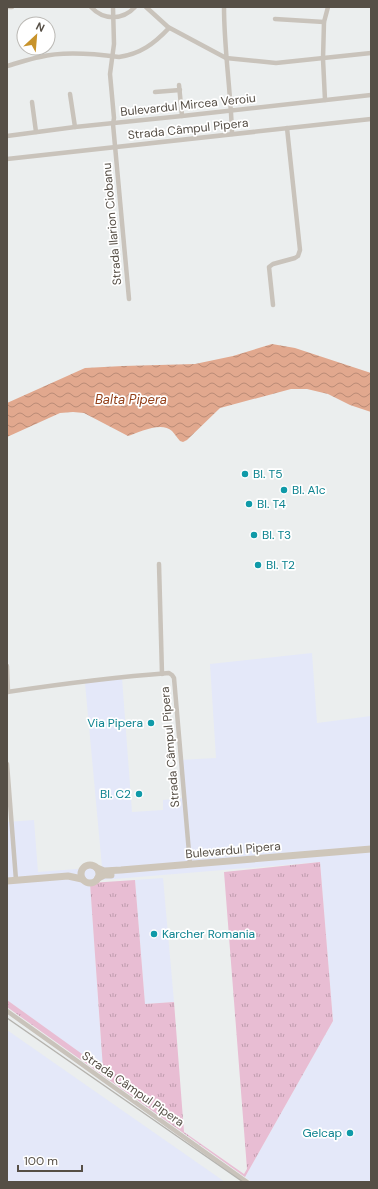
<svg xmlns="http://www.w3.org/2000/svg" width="378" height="1189" font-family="'DM Sans',sans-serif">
<defs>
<pattern id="grass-tufts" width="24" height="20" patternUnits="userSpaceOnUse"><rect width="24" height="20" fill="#e8bdd3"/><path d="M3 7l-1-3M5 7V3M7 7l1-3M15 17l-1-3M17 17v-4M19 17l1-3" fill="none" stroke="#bf9cad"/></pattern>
<pattern id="water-waves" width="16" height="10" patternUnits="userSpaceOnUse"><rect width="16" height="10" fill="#e1a88e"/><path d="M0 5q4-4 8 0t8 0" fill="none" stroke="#b98b76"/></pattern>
</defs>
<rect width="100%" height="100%" fill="#ebeeee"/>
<g fill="#e4e8f9">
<path d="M312,653L317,723L371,716V1182H252L245,1177L333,1021L320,862L90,881L103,1070L7,1000V822L34,820L38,872L102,867L85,683L122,678L132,812L163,810V800L182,798L179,760L216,758L210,664Z"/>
<path d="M163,878L174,1002L145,1004L135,880Z"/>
<path d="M7,1030L225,1182H7Z"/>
</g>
<path fill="url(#grass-tufts)" d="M320,862L333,1021L245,1177L7,1007V1000L103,1069L90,883L135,880L145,1004L174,1002L184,1132L244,1174L247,1169L224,872Z"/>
<path fill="url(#water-waves)" d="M272,344L295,348L371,373V412L350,405L328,394L307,389H291L220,408L187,440L183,442L180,441C177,438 175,434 172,431C162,421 139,432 128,436L84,413L73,412L60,413L7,437V403L85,368L123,366L195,364L233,356Z"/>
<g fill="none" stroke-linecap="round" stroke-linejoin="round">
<g stroke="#c9c3bb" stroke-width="4.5">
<path d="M7,7H12"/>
<path d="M91,7C104,21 123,20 135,7"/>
<path d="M113,7L114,44L110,74L114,118L113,124L129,299"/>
<path d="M146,7L168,27L226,58L276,63L371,53"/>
<path d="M224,7C224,50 231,92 232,134"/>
<path d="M275,19L324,22"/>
<path d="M7,66C18,63 29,59 40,57C63,51 96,54 119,57C140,54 154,44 169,28"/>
<path d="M179,85L182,116"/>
<path d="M155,92L180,90"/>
<path d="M70,94L75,127"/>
<path d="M325,100L323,59L324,22L328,7"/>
<path d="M32,102L36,132"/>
<path d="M7,136L75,127L182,116L371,95"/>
<path d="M7,159L371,119"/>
<path d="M273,305L269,267L273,264L295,258L298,256L300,250L287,128"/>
<path d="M159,564L162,674"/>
<path d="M7,666L8,692"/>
<path d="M7,692C61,684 115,677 169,673L172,675L174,678L190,864"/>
<path d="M7,764L16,880"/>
<path d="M7,1011L247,1182"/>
</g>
<g stroke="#cec6ba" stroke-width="7">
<circle cx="90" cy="874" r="9"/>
<path d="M97,868L104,871L121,870L371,849"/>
<path d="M98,878L104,875H111"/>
<path d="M7,881L68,876L82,879"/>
</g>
<path stroke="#b5b3ae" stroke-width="1.5" d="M7,1018L243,1182"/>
</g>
<g fill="#0f9aa8" stroke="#fff" stroke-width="1.5">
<circle cx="245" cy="474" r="4"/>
<circle cx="284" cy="490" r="4"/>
<circle cx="249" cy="504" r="4"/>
<circle cx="254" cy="535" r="4"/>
<circle cx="258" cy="565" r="4"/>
<circle cx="151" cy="723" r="4"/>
<circle cx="139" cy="794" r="4"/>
<circle cx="154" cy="934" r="4"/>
<circle cx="350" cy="1133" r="4"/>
</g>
<g text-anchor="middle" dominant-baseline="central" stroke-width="3.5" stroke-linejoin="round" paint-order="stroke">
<g font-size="12" fill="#564f46" stroke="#fff">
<text transform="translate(188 105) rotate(-6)">Bulevardul Mircea Veroiu</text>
<text transform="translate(188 129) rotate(-6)">Strada Câmpul Pipera</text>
<text transform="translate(112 224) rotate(-95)">Strada Ilarion Ciobanu</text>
<text transform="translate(170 747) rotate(-95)">Strada Câmpul Pipera</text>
<text transform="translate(233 850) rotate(-5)">Bulevardul Pipera</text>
<text transform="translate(133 1089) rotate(35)">Strada Câmpul Pipera</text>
</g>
<g font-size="12" fill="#0d838f" stroke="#fff" text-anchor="start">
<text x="253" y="474">Bl. T5</text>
<text x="292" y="490">Bl. A1c</text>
<text x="257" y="504">Bl. T4</text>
<text x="262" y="535">Bl. T3</text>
<text x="266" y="565">Bl. T2</text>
<text x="143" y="723" text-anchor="end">Via Pipera</text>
<text x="131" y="794" text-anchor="end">Bl. C2</text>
<text x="162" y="934">Karcher Romania</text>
<text x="342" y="1133" text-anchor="end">Gelcap</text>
</g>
<g font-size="13" font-style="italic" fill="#94411a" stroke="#fff">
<text x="131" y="399">Balta Pipera</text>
</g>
</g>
<rect width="378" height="1189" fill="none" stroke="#564f46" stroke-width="16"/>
<g transform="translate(36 36) rotate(26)"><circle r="19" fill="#ffffff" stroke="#bbb9b5"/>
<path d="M0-3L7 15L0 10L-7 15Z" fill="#c8932b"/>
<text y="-6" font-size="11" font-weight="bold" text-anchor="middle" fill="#564f46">N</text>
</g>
<path d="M18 1165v6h64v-6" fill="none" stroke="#564f46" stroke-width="2"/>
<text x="24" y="1165" font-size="12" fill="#564f46" stroke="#ffffff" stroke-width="3" paint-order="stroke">100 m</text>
</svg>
